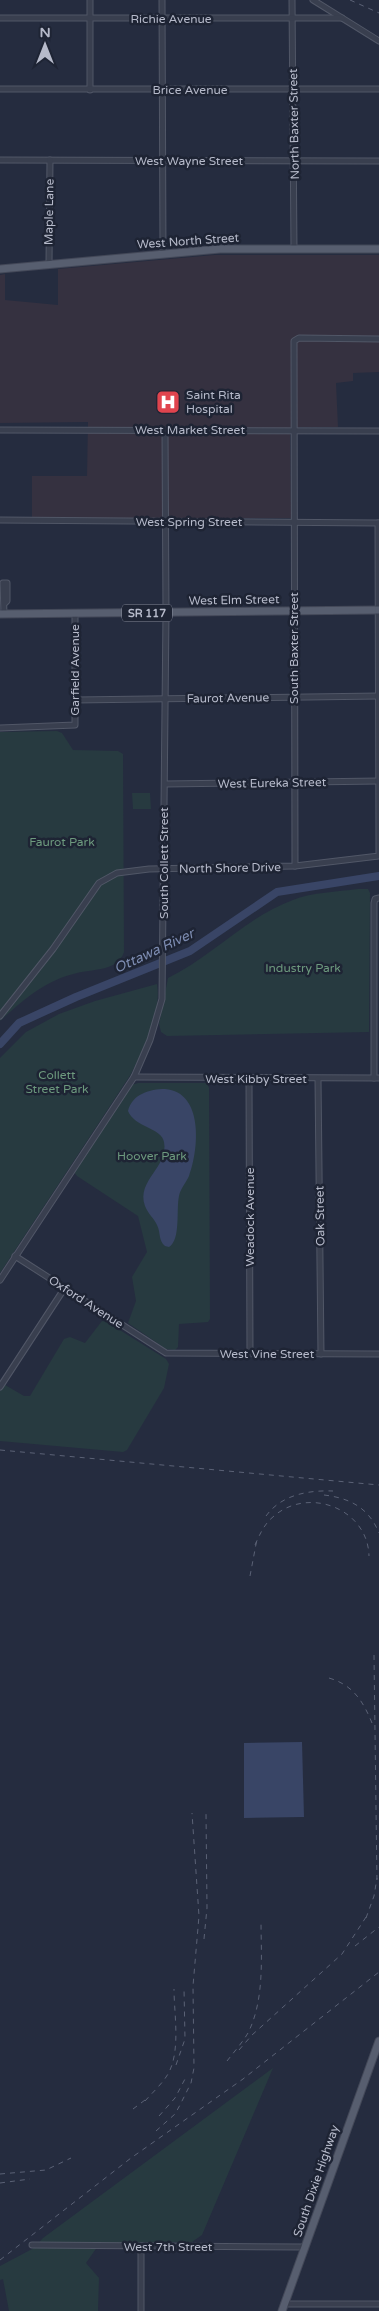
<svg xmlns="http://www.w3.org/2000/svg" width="379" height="2311" font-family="'Varela Round',sans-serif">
<rect width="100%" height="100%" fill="#252c3f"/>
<path fill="#353140" d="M214,255H379V372L353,373V381L336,383L338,427H290L291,518H32V476H87L88,422L0,423V275L5,274V300L58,305V269Z"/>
<g fill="#273a40">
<path d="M57,731L62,733L73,750L118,751L123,754L124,952C118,971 93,969 77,973C46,980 24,999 0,1021V732Z"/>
<path d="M132,793H150L151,809H133Z"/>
<path d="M358,889H368L370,893L369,1032L167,1036L161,1032L159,1024L168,978C212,957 246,917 293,900C313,892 337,892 358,889Z"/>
<path d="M157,984C162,1013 143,1049 131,1074L0,1273V1058L26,1032L59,1014L95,1001Z"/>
<path d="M138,1083H207L209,1088L210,1319L208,1322L179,1324L178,1347L175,1350L166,1349L128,1323L136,1301L132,1277L147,1252L138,1216L77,1176L74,1172L131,1085Z"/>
<path d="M102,1321L107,1322L166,1359L169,1364L164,1388L127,1450L123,1452L0,1441V1382L24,1396H30L64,1339L70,1337L85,1343Z"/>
<path d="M273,2068L202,2235L192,2242L100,2243L86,2263L99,2278L98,2311H9L3,2279L0,2280V2266L34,2248L43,2238Z"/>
</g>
<g fill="#394566">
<path d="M165,1089C204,1092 199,1150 189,1176C186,1183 180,1189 179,1196C176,1209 181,1240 169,1247L165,1246C158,1240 161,1233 157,1225C154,1218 148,1214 145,1206C136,1180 169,1167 164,1142C162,1128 134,1127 128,1111C132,1094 150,1089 165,1089Z"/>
<path d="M302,1742L304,1817L244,1818V1743Z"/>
</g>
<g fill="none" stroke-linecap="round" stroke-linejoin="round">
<path stroke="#394566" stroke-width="8" d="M0,1044L19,1023L76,997L190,951L277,892L379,876"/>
<g stroke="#515767" stroke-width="7">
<g id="minor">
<path d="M90,0V90"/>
<path d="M162,0L163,254"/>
<path d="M292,0L294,249"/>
<path d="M313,0L379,41"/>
<path d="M0,18H342"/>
<path d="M0,89H379"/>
<path d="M0,160L379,161"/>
<path d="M49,264L50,160"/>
<path d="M0,430L379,431"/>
<path d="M0,520L379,523"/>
<path d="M4,614L3,583H7V601L5,603"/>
<path d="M76,700L379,696"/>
<path d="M0,728L75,725V614"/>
<path d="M165,784L379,781"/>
<path d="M295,866L294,341L299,338L379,339"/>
<path d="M0,1016L53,949L99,883L117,873L149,869L295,866L379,856L378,523"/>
<path d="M134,1077L379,1078"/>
<path d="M374,1078V903L375,899L379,898"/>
<path d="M249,1079L250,1354"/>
<path d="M318,1079L321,1354"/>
<path d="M15,1256L166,1353L379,1354"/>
<path d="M0,1280L134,1077L150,1040L162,999L166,613L165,430"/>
<path d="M0,1387L64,1289"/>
<path d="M32,2245L304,2247"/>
<path d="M284,2304H379"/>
<path d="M141,2311V2247"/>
</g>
</g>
<g stroke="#434858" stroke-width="9">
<g id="major">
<path d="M0,269L220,249H379"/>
<path d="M0,614L379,610"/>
<path d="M282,2311L379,2041"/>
</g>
</g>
<use href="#minor" stroke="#393f4f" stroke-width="5"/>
<use href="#major" stroke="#575e6f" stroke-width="7"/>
<g stroke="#5b6276" stroke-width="1" stroke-dasharray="5 5" stroke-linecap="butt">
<path d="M350,0L379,13"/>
<path d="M0,1450L379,1485"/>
<path d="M324,1495C350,1498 369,1508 379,1533"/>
<path d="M266,1516C281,1495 308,1490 333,1491"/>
<path d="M255,1545C260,1534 264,1524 274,1516C309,1486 368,1509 369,1556"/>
<path d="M250,1576L257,1539"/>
<path d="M374,1655L377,1884"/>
<path d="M329,1678C353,1685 363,1701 372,1723"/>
<path d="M366,1918L374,1896L377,1878"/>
<path d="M204,1939L207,1908L206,1812"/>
<path d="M355,1946L379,1927"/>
<path d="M239,2050L252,2035L342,1954L368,1914"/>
<path d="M227,2061C234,2052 242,2043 248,2033C265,1999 261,1956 261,1920"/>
<path d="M176,2065L185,2039L184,1988"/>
<path d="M145,2101C153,2092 162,2084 168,2074C181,2051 174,2014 174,1989"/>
<path d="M133,2109L149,2097"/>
<path d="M159,2116L175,2098L185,2079"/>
<path d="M156,2131L175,2114L180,2105L191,2083L194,2068L193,1986L199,1916L192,1813"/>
<path d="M0,2174L46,2170L71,2158"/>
<path d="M0,2183L30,2179"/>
<path d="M0,2260L131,2158L243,2079L379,1972"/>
</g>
</g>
<defs>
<g id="hospital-square" transform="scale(1.25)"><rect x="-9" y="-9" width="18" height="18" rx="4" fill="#e0444e" stroke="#1e2434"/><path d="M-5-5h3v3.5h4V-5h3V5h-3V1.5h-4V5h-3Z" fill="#fff"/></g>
</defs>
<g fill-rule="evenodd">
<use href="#hospital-square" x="168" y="402"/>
</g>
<g text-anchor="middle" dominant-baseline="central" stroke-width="5" stroke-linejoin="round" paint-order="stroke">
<rect fill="#1e2434" stroke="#888d9d" stroke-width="1" x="122" y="604.5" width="50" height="17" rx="4"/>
<g font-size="11" font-weight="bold" fill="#b6baca">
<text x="147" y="613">SR 117</text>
</g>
<g font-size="12" fill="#b6baca" stroke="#1e2434">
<text x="171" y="19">Richie Avenue</text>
<text x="190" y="90">Brice Avenue</text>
<text transform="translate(294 124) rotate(-91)">North Baxter Street</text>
<text x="189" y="161">West Wayne Street</text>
<text transform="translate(49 212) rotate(-89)">Maple Lane</text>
<text transform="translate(188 241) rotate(-4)">West North Street</text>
<text x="190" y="430">West Market Street</text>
<text x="189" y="522">West Spring Street</text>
<text transform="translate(234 600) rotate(-1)">West Elm Street</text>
<text transform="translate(294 648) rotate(-90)">South Baxter Street</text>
<text transform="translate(75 670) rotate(-90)">Garfield Avenue</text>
<text transform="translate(228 698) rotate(-1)">Faurot Avenue</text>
<text transform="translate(272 783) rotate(-1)">West Eureka Street</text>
<text transform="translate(164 863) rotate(-90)">South Collett Street</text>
<text transform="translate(230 868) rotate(-1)">North Shore Drive</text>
<text x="256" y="1079">West Kibby Street</text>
<text transform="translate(320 1216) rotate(-91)">Oak Street</text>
<text transform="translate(250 1217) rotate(-90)">Weadock Avenue</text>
<text transform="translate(86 1302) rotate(33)">Oxford Avenue</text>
<text x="267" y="1354">West Vine Street</text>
<text transform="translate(316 2181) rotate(-71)">South Dixie Highway</text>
<text x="168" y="2247">West 7th Street</text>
</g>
<g font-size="12" fill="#b6baca" stroke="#1e2434" text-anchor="start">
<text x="186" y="395">Saint Rita<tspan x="186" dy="14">Hospital</tspan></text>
</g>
<g font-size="12" fill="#6d9a7e" stroke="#1e2434">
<text x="62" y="842">Faurot Park</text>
<text x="303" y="968">Industry Park</text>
<text x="57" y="1075">Collett<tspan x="57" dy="14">Street Park</tspan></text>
<text x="152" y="1156">Hoover Park</text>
</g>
<g font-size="14" font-style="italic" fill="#7d8cb1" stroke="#1e2434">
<text transform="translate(154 951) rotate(-25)">Ottawa River</text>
</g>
</g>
<g transform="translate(45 45)" stroke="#1e2434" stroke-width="4" paint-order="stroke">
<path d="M0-4L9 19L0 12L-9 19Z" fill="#b6baca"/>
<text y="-8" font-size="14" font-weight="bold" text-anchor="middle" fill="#b6baca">N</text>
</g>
</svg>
